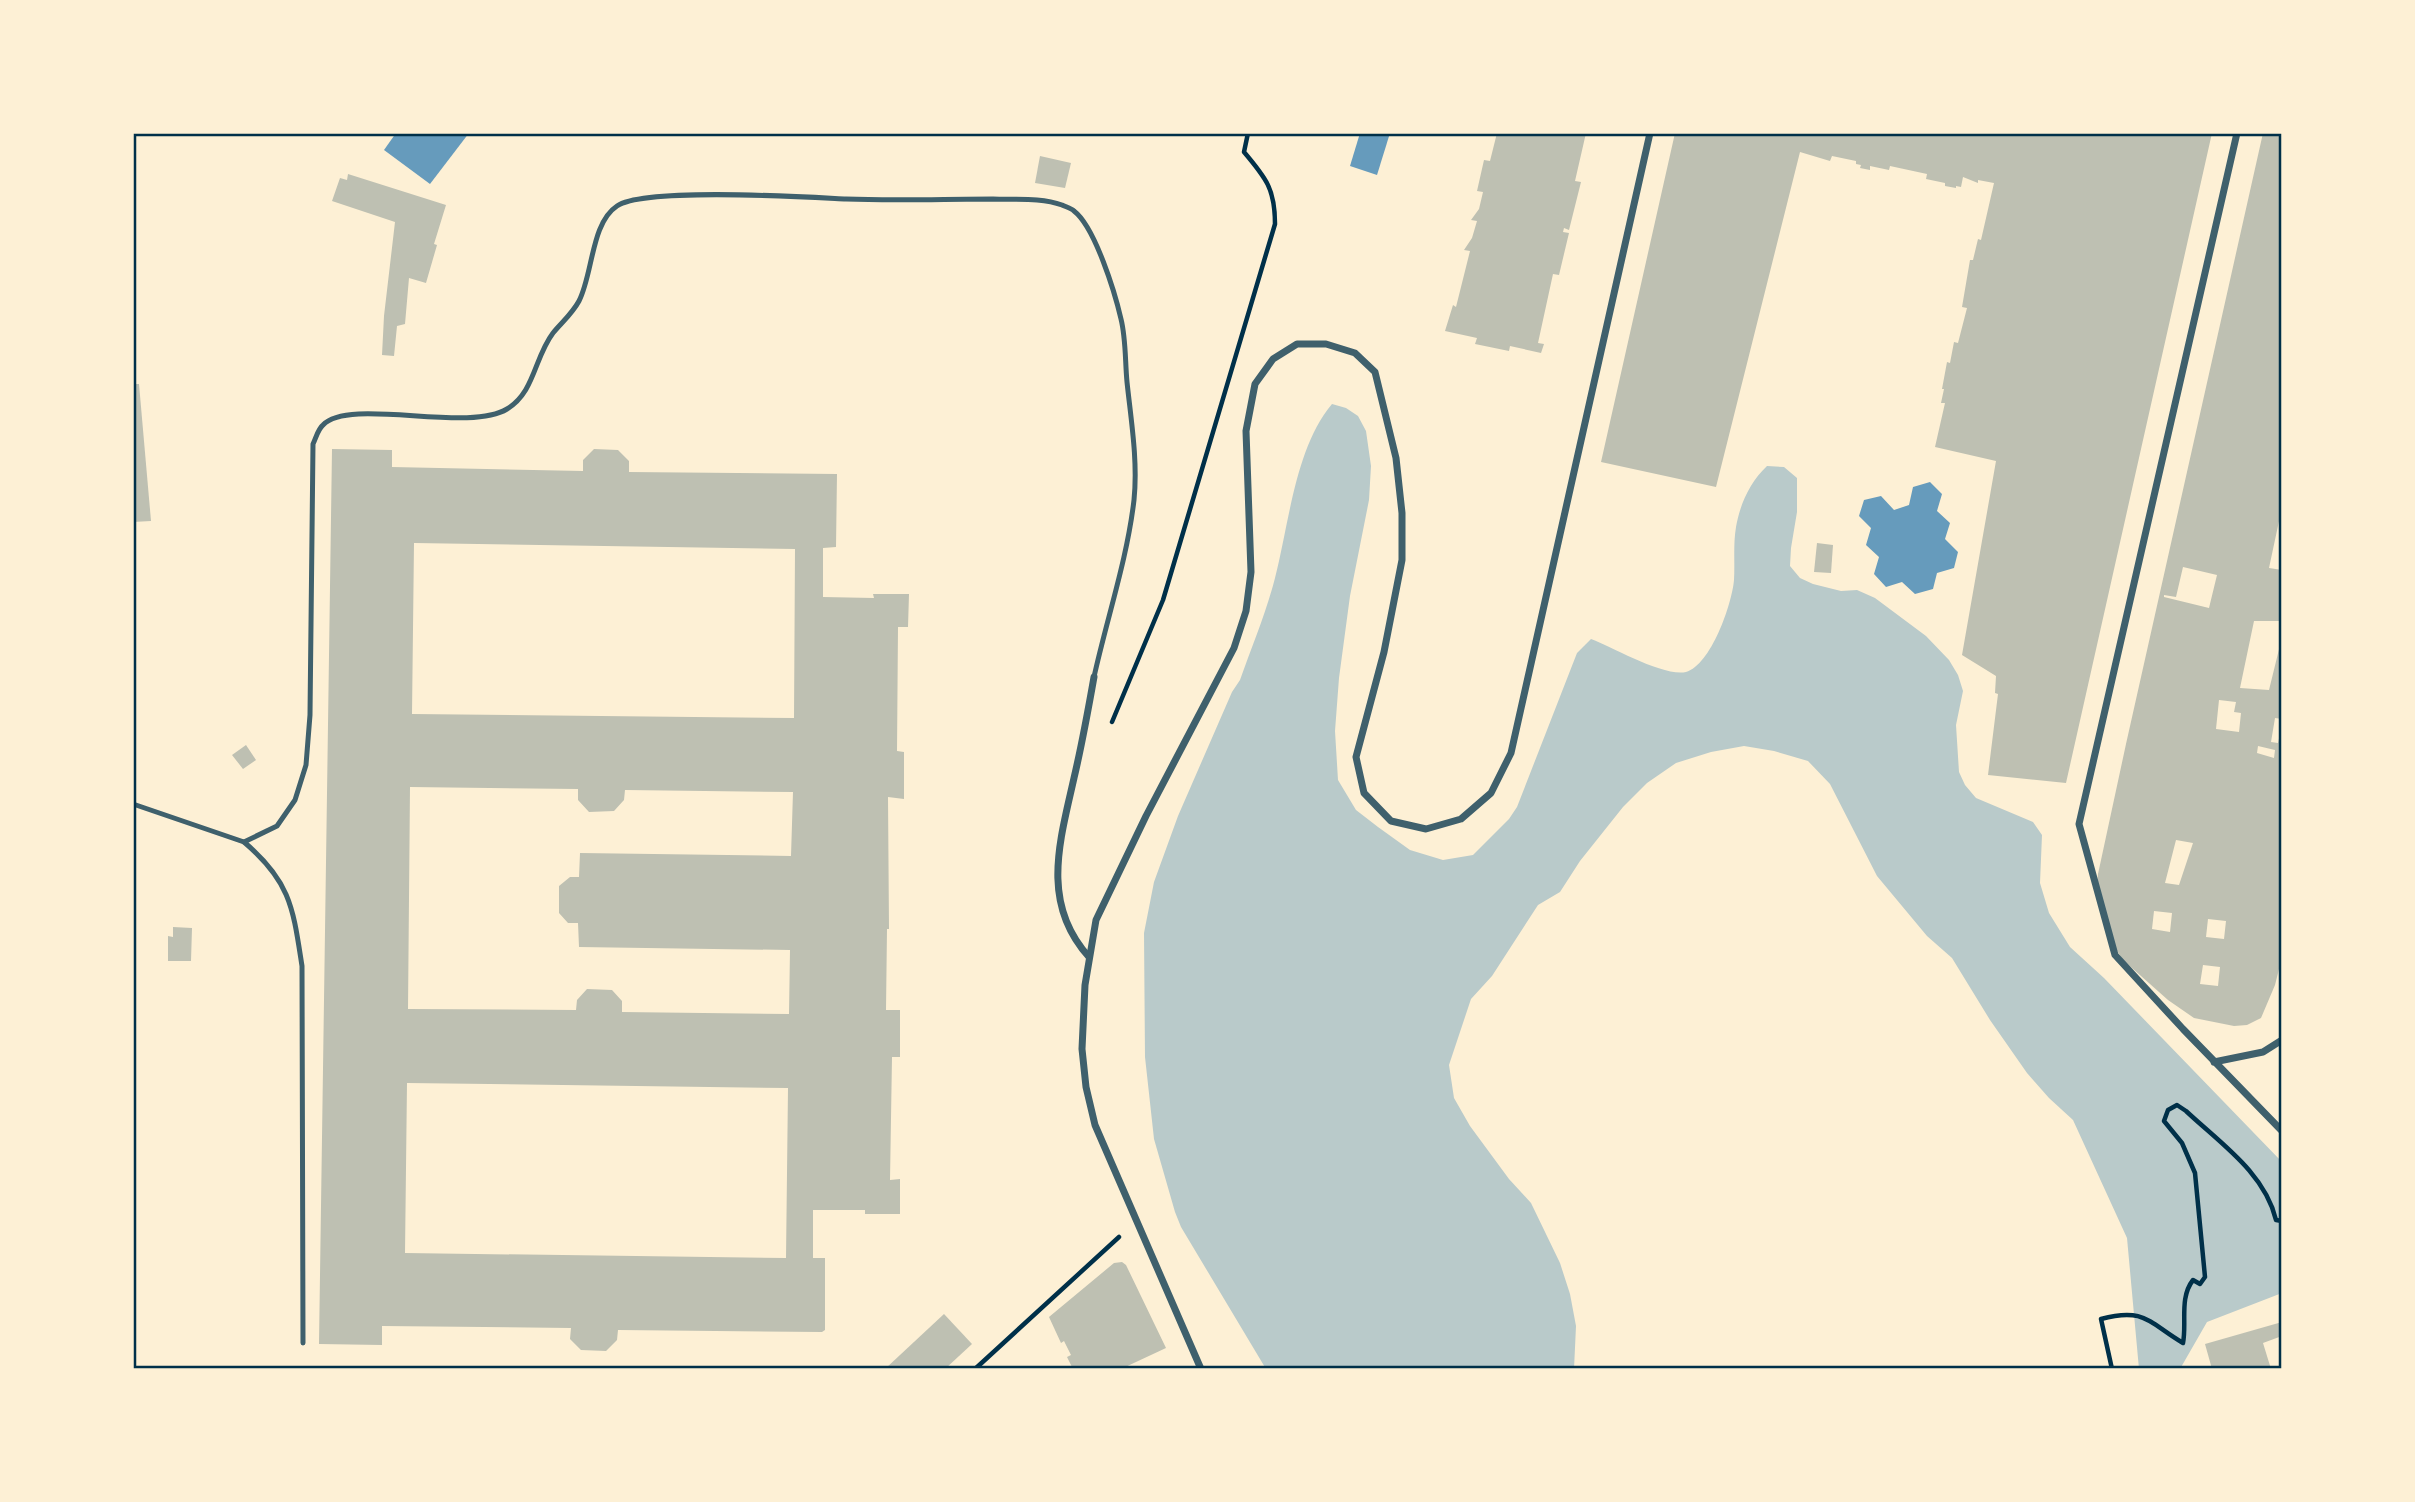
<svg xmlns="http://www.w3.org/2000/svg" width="2415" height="1502" font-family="'Crimson Pro',serif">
<rect width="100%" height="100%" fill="#fdf0d5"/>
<path fill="#b9caca" d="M1332,404L1346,408L1358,416L1366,431L1371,466L1369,500L1350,596L1339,678L1335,731L1338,780L1356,810L1378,827L1410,850L1443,860L1473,855L1509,819L1517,807L1577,653L1591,639C1612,647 1664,677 1686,672C1711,665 1732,604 1734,580C1735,562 1733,545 1736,527C1740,504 1750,482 1767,466L1784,467L1797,478V512L1791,548L1790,566L1800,578L1813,584L1841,591L1857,590L1875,598L1926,636L1949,660L1958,675L1963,691L1956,725L1959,772L1965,785L1976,798L2033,822L2042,835L2040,883L2049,913L2070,947L2104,978L2282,1162V1293L2207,1322L2180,1369H2139L2127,1238L2073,1120L2049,1098L2027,1073L1990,1020L1952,958L1927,936L1877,876L1830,784L1808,761L1774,751L1744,746L1711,752L1676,763L1647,783L1623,807L1580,861L1560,892L1538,905L1492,976L1471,999L1449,1065L1454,1098L1470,1126L1509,1179L1531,1203L1560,1263L1570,1294L1576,1326L1574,1369H1266L1181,1227L1175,1212L1154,1139L1145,1057L1144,933L1154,882L1178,816L1232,692L1240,680C1252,646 1266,613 1275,578C1289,524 1295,448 1332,404Z"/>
<g fill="#669bbc">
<path d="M396,133H469L430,184L384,150Z"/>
<path d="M1360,133H1390L1377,175L1350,166Z"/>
<path d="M1930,482L1942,494L1937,511L1950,523L1945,539L1958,552L1954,568L1937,573L1933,589L1915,594L1902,582L1886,587L1874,574L1879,557L1866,545L1871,528L1859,516L1864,500L1881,496L1894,510L1909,505L1913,487Z"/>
</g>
<g fill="#bec0b2" fill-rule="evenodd">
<path d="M1497,133H1586L1575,181L1581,182L1569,230L1564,228L1563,232L1569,233L1559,275L1553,274L1538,343L1544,344L1541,353L1510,346L1509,351L1475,344L1477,338L1445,331L1453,305L1456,307L1470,251L1464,250L1472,238L1477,221L1471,220L1479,209L1483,192L1477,191L1484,160L1490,161Z"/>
<path d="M1675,133H2212L2066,783L1988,775L1998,694L1995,693L1996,676L1962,655L1996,461L1935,447L1945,403H1941L1944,389H1942L1947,362L1950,363L1954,342L1958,343L1967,308L1962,307L1970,260H1973L1978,239L1981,240L1994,183L1978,180V183L1963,177L1961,187L1956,186V188L1945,186V183L1926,179L1927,174L1890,166L1889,170L1870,166V170L1860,168L1861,165L1856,164V161L1832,156L1830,161L1800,152L1716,487L1601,462Z"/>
<path d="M2263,133H2282V507L2269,568L2282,570V621H2254L2240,688L2269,690L2282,637V719L2275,718L2271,742L2278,743L2282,724V957L2275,985L2261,1018L2247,1025L2234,1026L2194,1018L2168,1000L2123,960L2108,937L2096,896L2098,874L2126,744ZM2183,567L2217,575L2209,608L2164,597V595L2176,597ZM2219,700L2236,702L2234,712L2241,713L2239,732L2216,729ZM2258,746L2275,750L2274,758L2257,753ZM2176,840L2193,843L2179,885L2165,883ZM2154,911L2172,913L2170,932L2152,929ZM2208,919L2226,921L2224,939L2206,937ZM2203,965L2220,967L2218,986L2200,984Z"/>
<path d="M1040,156L1071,163L1065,188L1035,183Z"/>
<path d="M348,174L446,205L434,244L437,245L426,283L409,278L405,324L397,326L394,356L382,355L384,316L395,222L332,201L340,178L347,180Z"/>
<path d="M133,384H139L151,521L133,522Z"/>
<path d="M332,449L392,450V467L583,471V460L594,449L618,450L629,461V472L837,474L836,547L823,548V597L874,598L873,594H909L908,627H898L897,751L904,752V799L888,797L889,929H887L886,1010H900V1057H892L890,1180L900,1179V1214H865V1210H813V1258H825V1330L822,1332L618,1330L617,1340L606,1351L581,1350L570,1339L571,1328L382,1326V1345L319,1344ZM414,543L795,549L794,718L412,714ZM410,787L578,789V800L589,812L614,811L624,800L625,790L793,792L791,856L580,853L579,877H570L559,886V913L568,923H578L579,947L790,950L789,1014L622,1012V1001L612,990L587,989L577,1000L576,1010L408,1009ZM407,1083L788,1088L786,1258L405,1253Z"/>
<path d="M1817,543L1833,545L1831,573L1814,572Z"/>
<path d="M246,745L256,760L243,769L232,755Z"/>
<path d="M173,927L192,928L191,961H168V936L173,937Z"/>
<path d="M1122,1262L1126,1265L1166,1348L1121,1369H1073L1067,1357L1071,1355L1064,1341L1061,1343L1049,1317L1114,1263Z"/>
<path d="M944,1314L972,1344L945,1369H885Z"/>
<path d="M2282,1322V1336L2263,1343L2271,1369H2212L2205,1344Z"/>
</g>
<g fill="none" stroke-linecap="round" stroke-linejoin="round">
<g stroke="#003049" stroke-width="4.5">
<path d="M1112,722L1163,600L1275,224C1275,189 1266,178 1244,152L1248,133"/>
<path d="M975,1369L1119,1237"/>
<path d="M2112,1369L2101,1319C2145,1307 2149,1323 2183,1343C2187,1323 2179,1298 2193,1280L2200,1284L2205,1277L2195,1173L2182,1143L2164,1121L2168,1110L2177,1105L2186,1111C2220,1143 2265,1173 2276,1220L2282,1221"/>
</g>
<g stroke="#3f606c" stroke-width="5">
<path d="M133,804L244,842"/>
<path d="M303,1343L302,966C293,908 291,882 244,842L277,826L295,800L306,765L310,715L313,444C316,438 318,429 323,425C349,397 468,433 507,409C535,392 534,358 553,333C562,322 572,314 579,301C593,274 591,223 617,206C645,187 805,197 846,199C895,201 944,199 993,199C1014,200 1041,197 1062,205C1066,207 1071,208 1074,211C1095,227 1115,293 1121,319C1126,339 1125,361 1127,382C1131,420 1138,461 1134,500C1127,560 1107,618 1094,677"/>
</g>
<g stroke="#3f606c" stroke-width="7">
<path d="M2237,133L2079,824L2115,955L2183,1029L2282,1131"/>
<path d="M1089,957C1040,903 1060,841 1074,778C1082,744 1088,711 1094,677"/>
<path d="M2214,1062L2263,1052L2282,1040"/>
<path d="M1201,1369L1095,1125L1086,1087L1082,1049L1085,985L1096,920L1146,816L1234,648L1246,611L1251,572L1246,431L1255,384L1273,359L1297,344H1326L1355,353L1375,372L1396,458L1402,513V560L1384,652L1356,757L1364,793L1391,821L1426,829L1461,819L1491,793L1511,753L1650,133"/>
</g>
</g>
<rect width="2415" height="1502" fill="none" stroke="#fdf0d5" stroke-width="270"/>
<rect x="135" y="135" width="2145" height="1232" fill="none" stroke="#003049" stroke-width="2.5"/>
</svg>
